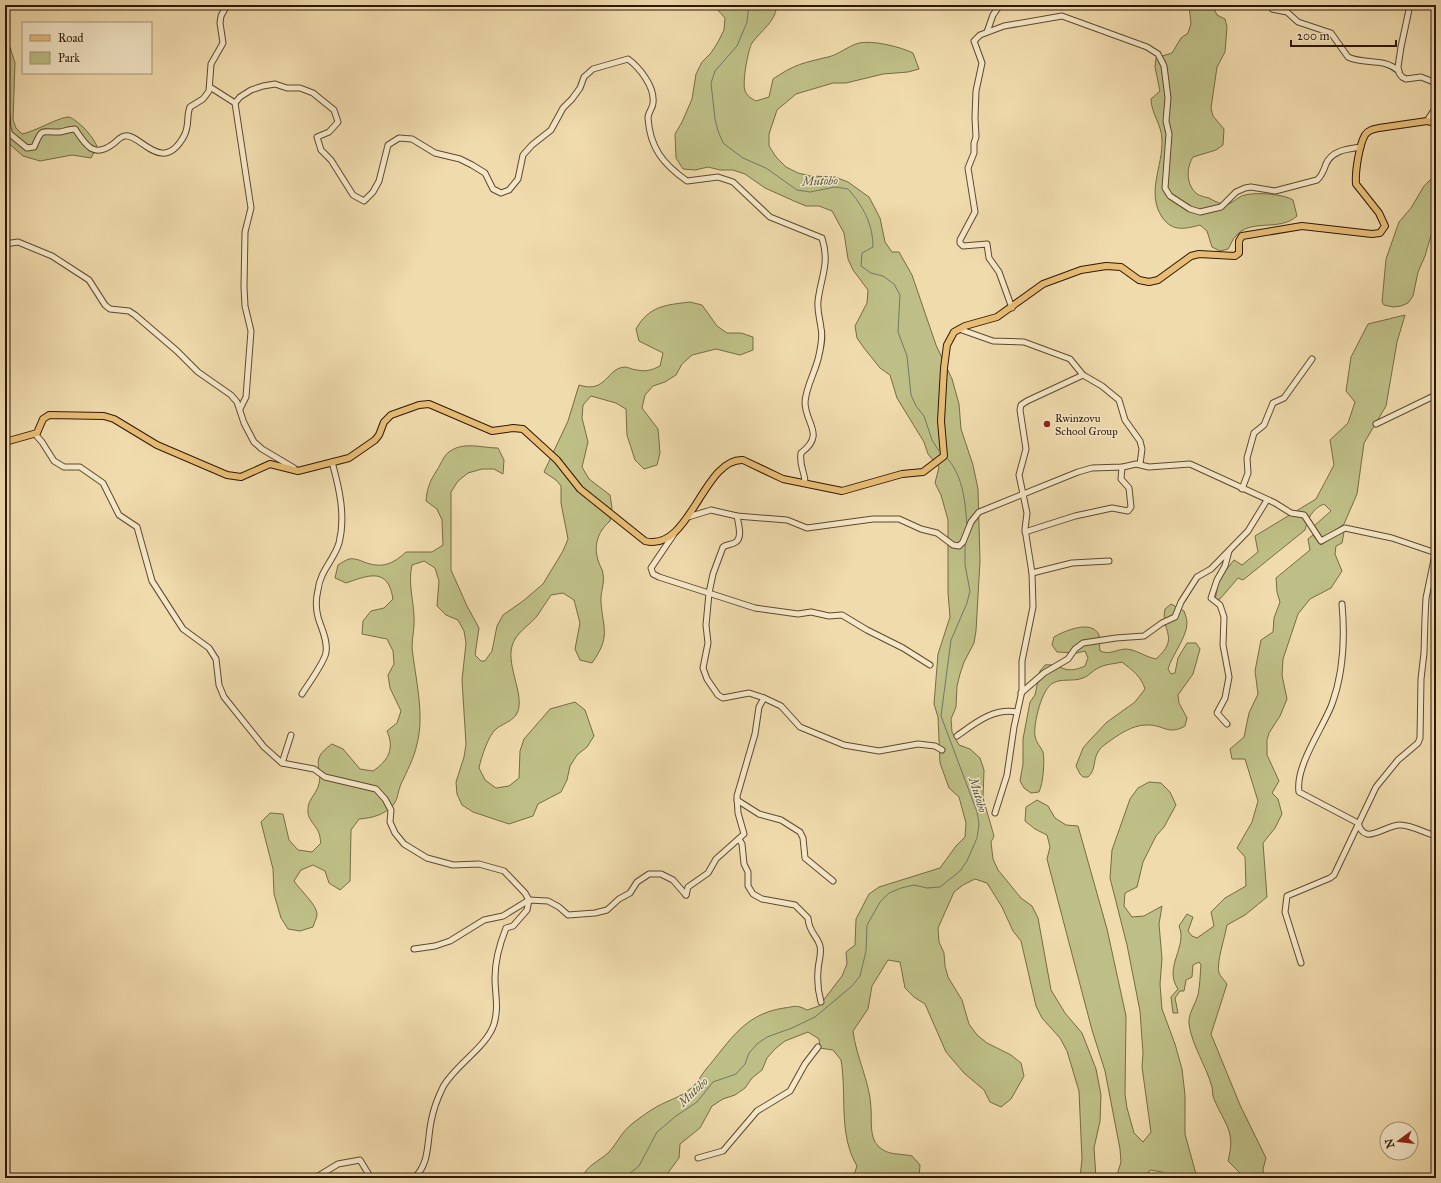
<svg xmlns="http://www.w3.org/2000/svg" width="1441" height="1183" font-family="'IM FELL Great Primer',serif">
<rect width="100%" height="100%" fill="#f0dbac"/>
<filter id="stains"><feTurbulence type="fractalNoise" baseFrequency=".005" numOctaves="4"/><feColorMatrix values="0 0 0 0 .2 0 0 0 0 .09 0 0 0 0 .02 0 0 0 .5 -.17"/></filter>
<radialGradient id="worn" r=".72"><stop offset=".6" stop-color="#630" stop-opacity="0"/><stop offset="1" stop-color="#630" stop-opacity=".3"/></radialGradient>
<g fill="#bebf86" stroke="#766b45">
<path d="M694,5H777C775,23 762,29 752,43C748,50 742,82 745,91C747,96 752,99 756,101L769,97L773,79C795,64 803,63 828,57C838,55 848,46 859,43C873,40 901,47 913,53L919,69L908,72L883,74L846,83H833L796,94L777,110L769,134V146L776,157L786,167L798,173L810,176L835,177L848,182L869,197L880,218L885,242L892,252H899L912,275L936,345L952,379L959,404L961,429L973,465L978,489L980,561L976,631L974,643L964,662L960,674L957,686L956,707L951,719L952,732L959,745L970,749L980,758L984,770L983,798L994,836L991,842L993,859L998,870L1021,898L1032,906L1038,918L1051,990L1065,1013L1082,1033L1096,1069L1101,1095L1100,1121L1094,1148L1096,1178H1080L1082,1159L1079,1091L1067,1051L1060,1038L1042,1018L1036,1006L1021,941L1013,931L1002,907L987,883L975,879L963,885L954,892L938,928L939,942L944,953L945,966L948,977L962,1000L969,1024L977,1035L987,1043L1011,1055L1021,1063L1024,1076L1011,1099L1001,1107L990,1102L984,1090L964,1073L946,1052L925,1004L914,997L905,988L900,962L888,960L872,986L868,1009L853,1031C856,1057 870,1082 871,1108C872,1120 869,1137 878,1146C888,1156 899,1153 912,1156L920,1165L919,1178H853L857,1166C838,1134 847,1095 841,1060L833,1050L820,1048L819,1039L808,1032L785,1041L775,1049L767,1058L762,1070L752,1078L745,1088L735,1095L723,1099L712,1106L700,1128L680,1144L679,1158L664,1178H582C587,1165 598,1162 608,1153C618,1143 620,1133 633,1123C641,1117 649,1111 658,1106C669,1100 681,1097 690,1089C698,1083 701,1075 707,1068C730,1041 744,1014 784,1008C794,1007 796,1004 807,1010L819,1006L842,976L847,964L846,952L855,945L856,919L869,894L879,887L940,868L956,846L965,837L966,823L959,797L949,788L940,763L938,717L934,704L938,654L950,617L948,593V520L941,495L935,483L939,467L928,454L924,442L897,398L890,375L880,368L864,348L857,338L855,326L867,303L868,290L853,270L848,259L844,233L832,211L819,206H806L794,201L765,188L745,174L733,170H720L708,167L695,170L683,169L676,158L675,134L682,122L692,99L696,74L702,62L711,53L718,42L724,30L725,18L717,9L691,8Z"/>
<path d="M1189,5H1212L1217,15L1225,19L1227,27L1225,52L1217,67L1211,108L1213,116L1224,129L1223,145L1216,150L1193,157C1186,168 1186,185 1197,194C1200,196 1205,197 1209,198C1214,201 1220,204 1226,204C1233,204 1238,196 1245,195C1257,192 1284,194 1293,200L1297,216C1280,232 1250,218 1236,236C1232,239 1231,245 1228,249L1220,251L1212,247L1207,231L1200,225C1185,229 1172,232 1162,217C1146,193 1163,166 1162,140C1162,125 1151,113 1151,99L1160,91L1155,67L1156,58L1172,53L1181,38L1188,33L1191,24Z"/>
<path d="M5,44L10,47L15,63L13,120L16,128L22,134C34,132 61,116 69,117C73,118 78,123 82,126C88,132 93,138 97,146L91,158L72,155L40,161L23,156L5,140Z"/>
<path d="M1436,174V218L1425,256L1418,272L1413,296L1408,303L1401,306L1393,307L1384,305L1382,302L1386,259L1399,222L1411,208L1424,186Z"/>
<path d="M690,302L702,305L717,326L727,333H741L753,337V350L740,355L716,349L692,355L682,364L676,375L665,382L653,386L645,395L642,408L658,429L660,453L657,465L644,469L635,460L627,435L626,409L616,403L591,396L583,405L582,418L588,442L582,467L589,479L610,495L612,508L610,521C597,532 593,547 599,563C600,566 603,570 603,574C605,583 600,593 601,602C603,630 611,636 592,663L580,660L575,649L580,623L574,600L563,593L551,595C546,602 542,609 537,616C529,626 516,632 512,646C506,667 527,699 516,715C511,722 502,724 496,729C488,736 481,758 479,768L485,780L496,788L509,786L519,778L520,751L524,739L550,709L575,702L585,710L594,736L587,747L577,755L570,766L567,780L561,792L538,804L533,816L509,824L473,812L462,805L457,794L456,782L464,757L466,744L462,680L466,643L464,631L458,620L446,615L437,606L439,581L435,568L424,561L412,565C408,582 413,598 414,616C415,626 412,637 412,647C415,677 425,714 417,744C414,758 407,771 401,784C398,790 398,799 394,804C385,815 372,818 359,819L351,830L350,881L340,890L329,883L325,871L313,865L301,870L294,881C300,890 317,905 317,914C317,918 314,923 313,927L300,931L288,929L281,918L274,894L273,869L261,822L270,813L283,814L289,840L298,850L312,852L321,843C320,839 320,834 318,831C314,823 307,819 308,809C308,800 315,795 318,787C325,768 307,761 332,744L343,749L360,769L373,771C388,761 395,749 387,731L397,723L401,711L390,688L388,675L394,664L393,651L387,639L362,634L363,621L371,611L384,608L393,599C388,567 369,575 346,583L335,578L338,565C341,563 346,560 349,559C353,558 360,560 364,562C382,569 393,564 406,552H432L443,545L442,520L437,509L426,501C427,488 430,481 437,470C441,464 444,455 449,452C463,441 482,448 498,448L504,460L503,474L494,469H482L468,473L458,481L451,492V570L467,606L479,628L475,655L481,661H485L492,651L497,626L503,615L523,601L543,584L563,551L568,539L561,503V486L556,480L544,472L568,421L579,385C607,394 606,368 625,367C628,367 633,370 637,370C646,372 652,370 660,366L663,353L639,341L636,329C649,306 665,305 690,302Z"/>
<path d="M1405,315L1397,342L1386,406L1364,443L1357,494L1344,524L1321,540L1314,526L1331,511L1324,504C1312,509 1308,518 1305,530L1243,580L1238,578L1220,599L1215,600L1219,579L1234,560L1242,565L1258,552L1255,536L1316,499L1334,465L1330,440L1348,423L1355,402L1346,391L1351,357L1368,324Z"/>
<path d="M1343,530L1344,532L1342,543L1336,546L1335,554L1342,571L1331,588L1310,599L1298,614L1283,659L1282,675L1287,699L1280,716L1269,733L1267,740V755L1279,781L1272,793L1278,799L1282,814L1275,828L1263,843L1267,897L1245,915L1227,925C1225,937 1216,963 1219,973C1220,976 1225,981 1227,984L1211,1034L1240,1105L1266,1158L1263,1169L1264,1178H1243V1176L1228,1161C1236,1131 1225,1125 1214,1099C1212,1095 1213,1091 1212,1087C1206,1065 1192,1046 1189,1024C1188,1014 1195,1005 1198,995C1200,986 1200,975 1201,965L1199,962L1193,965L1192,977L1186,980L1184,991H1180L1175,998L1178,1013H1173L1171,997L1178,989C1163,967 1188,947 1179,926L1187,914L1193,917L1188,931L1192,936L1197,938L1214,926L1211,912L1225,898L1246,886L1245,857L1237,848L1252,822L1258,801L1245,759H1232L1230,749L1244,737L1249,713L1258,694L1255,671L1261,640L1273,632L1274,618L1280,602L1277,592L1276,578L1310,550L1308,539L1313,535L1321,545Z"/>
<path d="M1171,604L1184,611C1185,614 1187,619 1187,623C1187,637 1172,655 1168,669L1171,674L1175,673L1178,658L1187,643H1196L1200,649L1193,674L1178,695L1179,703L1187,718L1185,726C1168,736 1163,724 1146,725C1132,725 1118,735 1107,743C1089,755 1099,767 1088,777H1083L1080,774L1076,766L1083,748L1089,741L1107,722L1135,702L1145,689C1141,676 1132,670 1122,662C1114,664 1105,664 1098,668C1092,671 1089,676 1083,678C1073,682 1062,678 1053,683C1042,688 1033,724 1035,736C1036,743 1041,747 1043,752C1045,760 1043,784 1039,792L1031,793L1024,788L1020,781L1023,764V739L1030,702L1035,695L1040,671L1045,665C1063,663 1062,676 1085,666L1088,658L1085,651L1077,653L1057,652L1052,645L1054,637C1064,631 1092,619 1099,635C1100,639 1099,647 1100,651C1110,655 1115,650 1125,649C1136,649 1145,657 1156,659C1181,637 1160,631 1165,609Z"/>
<path d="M1149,782L1161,783L1170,792L1176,805L1164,827L1156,836L1143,862L1137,887L1125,893L1124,906L1132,917L1144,916L1162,906L1159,924L1162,959L1160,984L1162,1009L1175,1044L1182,1069L1185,1095V1134L1197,1178H1164L1162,1172L1150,1170L1145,1178H1116L1121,1162L1120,1149L1105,1071L1092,1030L1047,859L1050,847L1047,835L1035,829L1025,821L1026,807L1037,800L1048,806L1055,818L1066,825L1078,826L1107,929L1126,1016L1125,1094L1127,1108L1134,1133L1143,1142L1151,1132L1142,1067L1143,1053L1140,1011L1127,945L1110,878L1112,850L1130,799L1138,788Z"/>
</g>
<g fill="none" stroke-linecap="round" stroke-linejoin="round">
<g stroke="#6e7968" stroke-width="1">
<path d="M749,5L747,22L737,46L715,71L711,83L715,119L718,131L723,143L743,158L766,168L797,190L810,192L835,187L848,189C863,206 873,224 873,247L862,253L861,266L871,273L883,276L894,284L900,295L898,332L907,356L911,395L916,406L924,416L932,440L939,451"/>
<path d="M948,459C964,479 965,502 967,526"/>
<path d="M624,1178L639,1166L657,1132L676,1116L697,1102L713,1082L736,1074L745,1064L749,1053L757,1044L767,1037L792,1028L815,1017L852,986L860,976L866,951L867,925L880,902L889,893L901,888L914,885L927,888L940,887L960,871L967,861L977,838L979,824L977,812L941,716L951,640L967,603L970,591L965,565V543"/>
</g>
<g stroke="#5e482e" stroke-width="7">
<g id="minor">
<path d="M1269,5L1272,9L1287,12L1298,22L1331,33L1348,57C1365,65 1382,57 1399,71"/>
<path d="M1410,5L1401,47L1398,67L1399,73L1402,77L1406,79L1421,77L1436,83"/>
<path d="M987,32L993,15L1000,5"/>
<path d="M5,59V71"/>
<path d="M210,87L235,103L251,208L245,232L244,287L245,306L251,331L246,397L240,409"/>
<path d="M5,94L8,128L10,134L27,148L34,147C43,126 41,133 60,132C65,131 70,129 75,129C85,144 93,159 113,144C117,141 121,136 125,136C140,133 162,176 184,136C190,125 186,116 190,107L203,99L209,91L211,64L223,43L220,23L221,16L227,5"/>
<path d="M235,103L240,97L251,90L263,86L275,84L287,88H300L313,93L334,110L338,122L329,132L317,137L321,150L331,160L353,195L364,201L373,192L379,181L388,145L399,138L412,139L435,153L460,159L472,165L485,173L493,189L501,193L509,190L518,179L523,155L532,145L551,130L563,108L572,99L580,88L584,77L593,69L628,59C640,68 655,87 653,103C653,108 648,112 648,118C650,148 663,164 687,181L718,177L733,182L770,217L822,238C830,264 821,276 818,301C817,311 820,319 821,328C823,337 821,346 819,355C816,371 806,386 805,402C805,424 826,434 801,453C799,468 805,470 805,483"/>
<path d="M1427,121L1436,107"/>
<path d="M5,244L18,242L52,256L89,280L105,305L110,309L129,311L135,315L177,351L198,372L231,395L237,402L244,423L254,442L262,449L294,468"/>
<path d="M1012,308L999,272L989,258L987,244L963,246L960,243V240L975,212L968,168L974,153V143L976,137L975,118L976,91L982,63L974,41L980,35L1004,26L1062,16L1147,47L1158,54L1164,66L1168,98L1166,121L1169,134L1165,188L1170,196L1190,209L1200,212L1221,207L1236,192L1245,188L1251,187L1275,191L1317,180C1322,176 1324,170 1326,164C1332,150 1348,149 1361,147"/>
<path d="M959,329L993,341L1024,342L1070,359L1083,375L1102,386L1119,400L1125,420L1140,441L1142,449L1140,464"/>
<path d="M1376,424L1436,395"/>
<path d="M35,434L42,442L54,461L64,467H80L103,483L119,515L137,527L152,581L183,629L209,648L216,659L219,685L224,697L264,747L282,763L314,769L325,777L376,789L385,799L391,810L390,822L395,833L404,844L427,858L453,865L479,864L504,871L525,893L529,900L527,910L513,926L506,928C500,943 495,962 495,978C495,994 499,1007 494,1024C487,1047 455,1065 443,1087C438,1097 433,1111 431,1122C427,1141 430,1164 414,1178"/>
<path d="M1242,489L1248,473L1247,458L1254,433L1264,425L1273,403L1284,398L1312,359"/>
<path d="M737,516C738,523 743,537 736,542C732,545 727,544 723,547L713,574L709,593L706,625L708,643L703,668L707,679L718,695L723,698L749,693L764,698L781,706L800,727L844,745L879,751L918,744L935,746L942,750"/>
<path d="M688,517L711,510L737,516L787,520L807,528L873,519H899L921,529L937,533L953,545L959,546L963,542L971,522L979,512L1078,472L1092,468L1123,467L1136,464L1149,467L1190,464L1275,503L1291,513L1304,515L1321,541L1345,528L1392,538L1436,553"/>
<path d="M1025,532L1075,516L1112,508L1128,511L1131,507L1129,488L1121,479L1122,467"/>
<path d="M674,534L651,568L653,574L659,577L755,608L798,614L811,612L829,616L842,615L867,630L903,648L930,665"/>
<path d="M1032,573L1072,563L1109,561"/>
<path d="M1342,604C1345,637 1344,671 1332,704C1323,728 1295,766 1299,792L1358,823C1360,828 1361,832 1367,834C1375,836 1389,825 1400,825C1412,825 1424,833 1436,836"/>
<path d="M1021,693L1044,673L1068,659L1075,649L1083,643L1116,638L1144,636L1162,623L1175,617L1181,602L1197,577L1211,569L1248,531L1267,500"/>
<path d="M302,694C308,684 325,662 326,652C328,640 321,628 318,617C316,609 316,598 318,590C320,571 334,560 339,543C346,516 339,487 332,462"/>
<path d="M1227,724L1217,713L1225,698L1229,677L1223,645L1224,617L1220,605L1211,598L1217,580L1225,566L1229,551"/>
<path d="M957,736C975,723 993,708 1017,712"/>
<path d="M282,763L291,735"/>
<path d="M737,800L759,814L781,820L800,832L803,838L805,858L833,881"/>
<path d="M995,813L1007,775L1014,727L1022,691V661L1033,607L1032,573L1025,529L1027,513L1019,475L1026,449L1020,410L1021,405L1027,401L1083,375"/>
<path d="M739,839L742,844L744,864L748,872V886L753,894L762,899L795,905L808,918C809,933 817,935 820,946C822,955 818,962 818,971C817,982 818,991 821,1002"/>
<path d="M686,895L688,887L708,873L716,859L744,834L738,813L737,796L755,734L759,707L764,698"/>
<path d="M414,949L435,946L450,941L484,920L503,916L529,900L548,901L559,907L568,915L595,913L607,910L619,899L630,893L637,882L649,874H661L673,880L686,895"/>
<path d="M1301,963L1285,912L1287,896L1330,878L1334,875L1376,787L1398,760L1418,743L1420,738L1421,679L1424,653L1425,618L1426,598L1436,550"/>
<path d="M698,1158L723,1151L757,1111L790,1091L805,1064L818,1047"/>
<path d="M315,1178L338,1164L360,1160L371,1178"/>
</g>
</g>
<g stroke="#2d1704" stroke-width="8">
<path id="major" d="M5,442L37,433L43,419L49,415L104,416L114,419L157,445L227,475L241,477L270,464L298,471L349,458L375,440L379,435L384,422L391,415L419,405L429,404L492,431L513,428L523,429L557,460L580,489L645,541C690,553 703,458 743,460L783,479L842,491L902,474L923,472L944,456L941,421L944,368L947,345L954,332L965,326L997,317L1043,284L1081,270L1106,266L1121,267L1139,280L1149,282L1158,280L1191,256L1199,254L1235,256L1239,253V241L1242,236L1302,226L1372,234L1380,233L1385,226L1379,213L1356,184C1355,173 1359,145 1365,135C1368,130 1374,129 1379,128L1427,121L1436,123"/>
</g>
<use href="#minor" stroke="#f5e8c9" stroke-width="5"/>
<use href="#major" stroke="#e8be76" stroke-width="6"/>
</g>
<circle fill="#8f2418" stroke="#f5e8c9" stroke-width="1.5" cx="1047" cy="424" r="4"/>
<g text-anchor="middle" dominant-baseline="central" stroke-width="3" stroke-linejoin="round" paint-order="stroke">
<g font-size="11" fill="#2d1704" stroke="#f5e8c9" text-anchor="start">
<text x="1055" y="418">Rwinzovu<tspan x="1055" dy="13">School Group</tspan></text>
</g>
<g font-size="12" font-style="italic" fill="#53503e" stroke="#f5e8c9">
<text transform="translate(820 181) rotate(-2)">Mutobo</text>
<text transform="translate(978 795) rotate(73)">Mutobo</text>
<text transform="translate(693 1092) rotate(-44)">Mutobo</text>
</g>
</g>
<rect width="1441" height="1183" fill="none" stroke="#f0dbac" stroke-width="20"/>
<rect x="6" y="6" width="1429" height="1171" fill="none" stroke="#2d1704" stroke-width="2"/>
<rect x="10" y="10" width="1421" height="1163" fill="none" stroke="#2d1704"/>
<rect x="22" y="22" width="130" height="52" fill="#f5e8c9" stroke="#a5947a"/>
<rect x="30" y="35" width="20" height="6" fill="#e8be76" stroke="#a5947a"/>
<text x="58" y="42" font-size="12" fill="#2d1704">Road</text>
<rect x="30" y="52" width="20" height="12" fill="#bebf86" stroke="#a5947a"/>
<text x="58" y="62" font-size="12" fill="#2d1704">Park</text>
<g transform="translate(1399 1141) rotate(255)"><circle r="19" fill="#f5e8c9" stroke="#a5947a"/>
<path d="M0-3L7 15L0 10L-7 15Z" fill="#8f2418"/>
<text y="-6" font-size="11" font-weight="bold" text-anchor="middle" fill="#2d1704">N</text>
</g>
<path d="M1291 40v6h105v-6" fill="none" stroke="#2d1704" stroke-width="2"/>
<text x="1297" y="40" font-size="12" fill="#2d1704" stroke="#f5e8c9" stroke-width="3" paint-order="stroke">200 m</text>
<rect width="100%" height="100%" filter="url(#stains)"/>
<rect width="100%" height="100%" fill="url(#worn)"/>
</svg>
